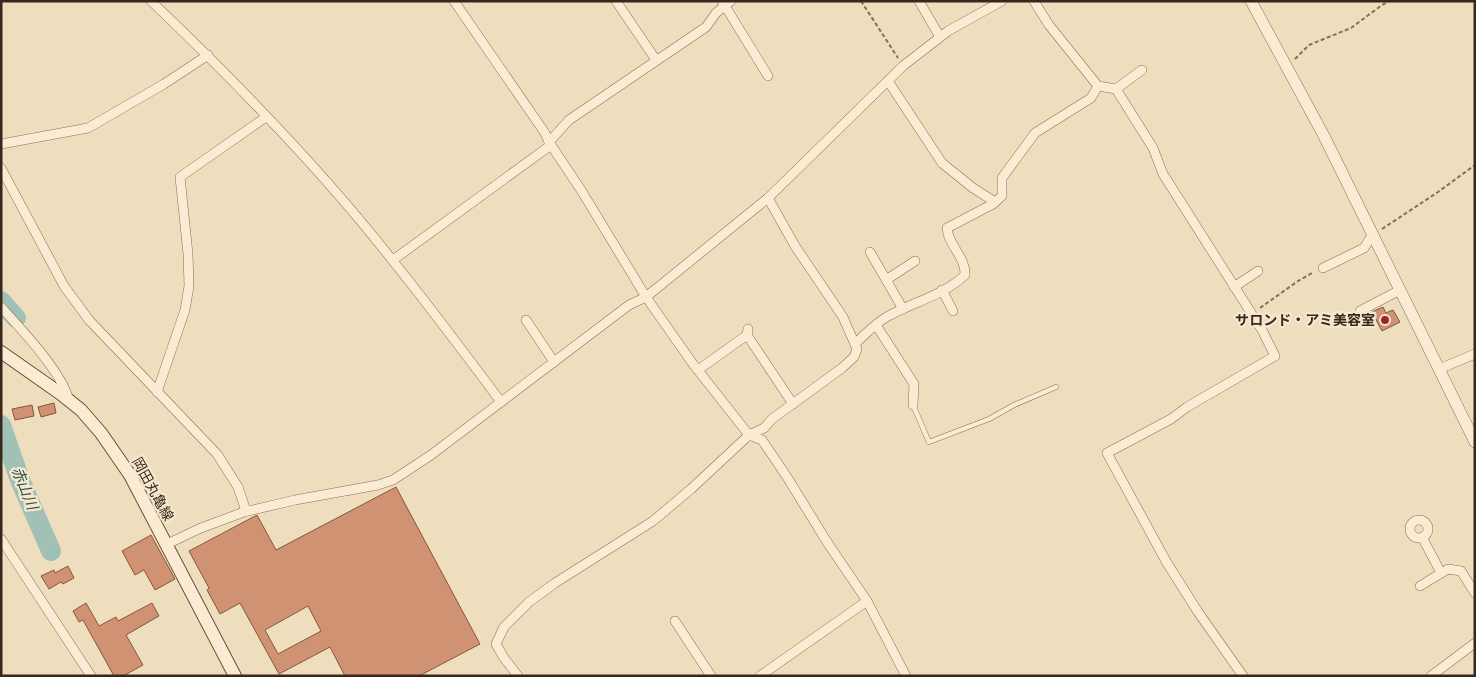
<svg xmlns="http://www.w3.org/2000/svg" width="1476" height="677" font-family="Lora,'Noto Sans JP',serif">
<rect width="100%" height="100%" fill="#efdebe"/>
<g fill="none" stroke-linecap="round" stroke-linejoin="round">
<g stroke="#a2c1b6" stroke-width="20">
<path d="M1,301L16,318"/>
<path d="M1,425L20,480L51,551"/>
</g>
</g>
<g fill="#cf9373" stroke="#88553c" fill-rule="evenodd">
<path d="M1383,307L1386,313L1393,310L1400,322L1382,331L1372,312Z"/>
<path d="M54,403L56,413L41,417L38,407Z"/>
<path d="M32,405L34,416L15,420L12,409Z"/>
<path d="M396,487L480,644L419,676H345L330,647L279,674L240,603L220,614L207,590L209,588L189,551L257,515L276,550ZM308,606L321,631L278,654L265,630Z"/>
<path d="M151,535L175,579L155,590L144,570L135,575L122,551Z"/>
<path d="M68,566L74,578L63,584L61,582L49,589L41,576L54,570L55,573Z"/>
<path d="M86,603L99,626L116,617L118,621L152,603L159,616L126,635L143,665L123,676H114L83,620L79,622L73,611Z"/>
</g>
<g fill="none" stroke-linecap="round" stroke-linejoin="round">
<g stroke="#886e57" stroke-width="5.5">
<path id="service" d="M913,405L929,442L989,419L1014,405L1056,387"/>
</g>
<g stroke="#886e57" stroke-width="10">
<g id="minor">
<path d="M151,1C236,82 321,169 393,261C430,307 466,355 501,402"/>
<path d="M454,1L545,133L549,142L581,190L646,297L693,364L749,435L762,440L787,477L827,542L867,601L906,676"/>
<path d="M616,1L656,60"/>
<path d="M722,1L768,76"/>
<path d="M919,1L940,37"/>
<path d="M1034,1L1049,25L1098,86L1116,89L1153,148L1163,174L1262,330L1275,356L1187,407L1171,419L1107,453L1167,563L1198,612L1243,676"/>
<path d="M888,81L942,163L973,188L995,202"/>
<path d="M1116,89L1142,70"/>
<path d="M549,142L569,120L706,27L716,13L731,1"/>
<path d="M1,144L88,128L164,84L208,55"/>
<path d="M1,168L64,286L89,320L217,454L238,487L246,511"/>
<path d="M870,252L903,309"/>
<path d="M393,260L551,145"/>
<path d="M1323,268L1364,248L1373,234"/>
<path d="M886,280L915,261"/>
<path d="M1234,287L1258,271"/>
<path d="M942,290L953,311"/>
<path d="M1,307C21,329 63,373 69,401"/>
<path d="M1360,311L1400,290"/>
<path d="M526,320L554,362"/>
<path d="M876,325L914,384L913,405"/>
<path d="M747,335L793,404"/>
<path d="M855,344C864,335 874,325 885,318C910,303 943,296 965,275C966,257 948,245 947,228L993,204L1002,196V178L1035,133L1091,98L1098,86"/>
<path d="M1439,369L1475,354"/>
<path d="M698,370L747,335L748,329"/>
<path d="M157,392L185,310L189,286L188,254L180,177L266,117"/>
<circle cx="1419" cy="529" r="9"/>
<path d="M1422,537L1441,573"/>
<path d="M1,539L91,676"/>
<path d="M167,544L201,528L244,512L295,500L378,485L393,480L431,455L629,305L646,297L768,198L903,66L948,31L1002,1"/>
<path d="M1420,586L1448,569L1461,571L1475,593"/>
<path d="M675,621L711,676"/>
<path d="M518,676L504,658L496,644L504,627L529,602L555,583L653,521L691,489L749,435L764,428L772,419L842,368L854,357L857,349L843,317L795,246L768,198"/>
<path d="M760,676L867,601"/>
<path d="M1431,676L1475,643"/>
</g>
</g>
<g stroke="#886e57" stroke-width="12">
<path id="tertiary" d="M1251,1L1324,136L1475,442"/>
</g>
<g stroke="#6a4f3a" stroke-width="14">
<path id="secondary" d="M1,352L61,394L81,410L101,433L130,475L235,676"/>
</g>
<g stroke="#886e57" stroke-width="2" stroke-dasharray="4 2.5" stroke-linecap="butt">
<path d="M861,1L898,58"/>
<path d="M1295,59L1309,45L1351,28L1382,5L1390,1"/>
<path d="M1382,229L1438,192L1475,165"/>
<path d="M1260,308L1298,281L1314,272"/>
</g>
<use href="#service" stroke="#faebd2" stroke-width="4.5"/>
<use href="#minor" stroke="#faebd2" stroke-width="9"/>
<use href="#tertiary" stroke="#faebd2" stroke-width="11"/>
<use href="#secondary" stroke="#faebd2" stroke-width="12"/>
</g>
<circle fill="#99252d" stroke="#f6e8ce" stroke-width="2" cx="1385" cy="320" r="5"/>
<g text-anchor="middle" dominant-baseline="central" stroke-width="4.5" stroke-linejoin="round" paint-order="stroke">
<g font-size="14" font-weight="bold" fill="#37271c" stroke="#f6e8ce" text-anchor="end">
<text x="1375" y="320">サロンド・アミ美容室</text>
</g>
<g font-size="14" fill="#37271c" stroke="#f6e8ce">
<text transform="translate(153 489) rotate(61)">岡田丸亀線</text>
</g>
<g font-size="15" font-style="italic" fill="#2a5752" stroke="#f6e8ce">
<text transform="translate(25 488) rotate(68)">赤山川</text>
</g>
</g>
<rect width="1476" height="677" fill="none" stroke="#37271c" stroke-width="5"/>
</svg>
